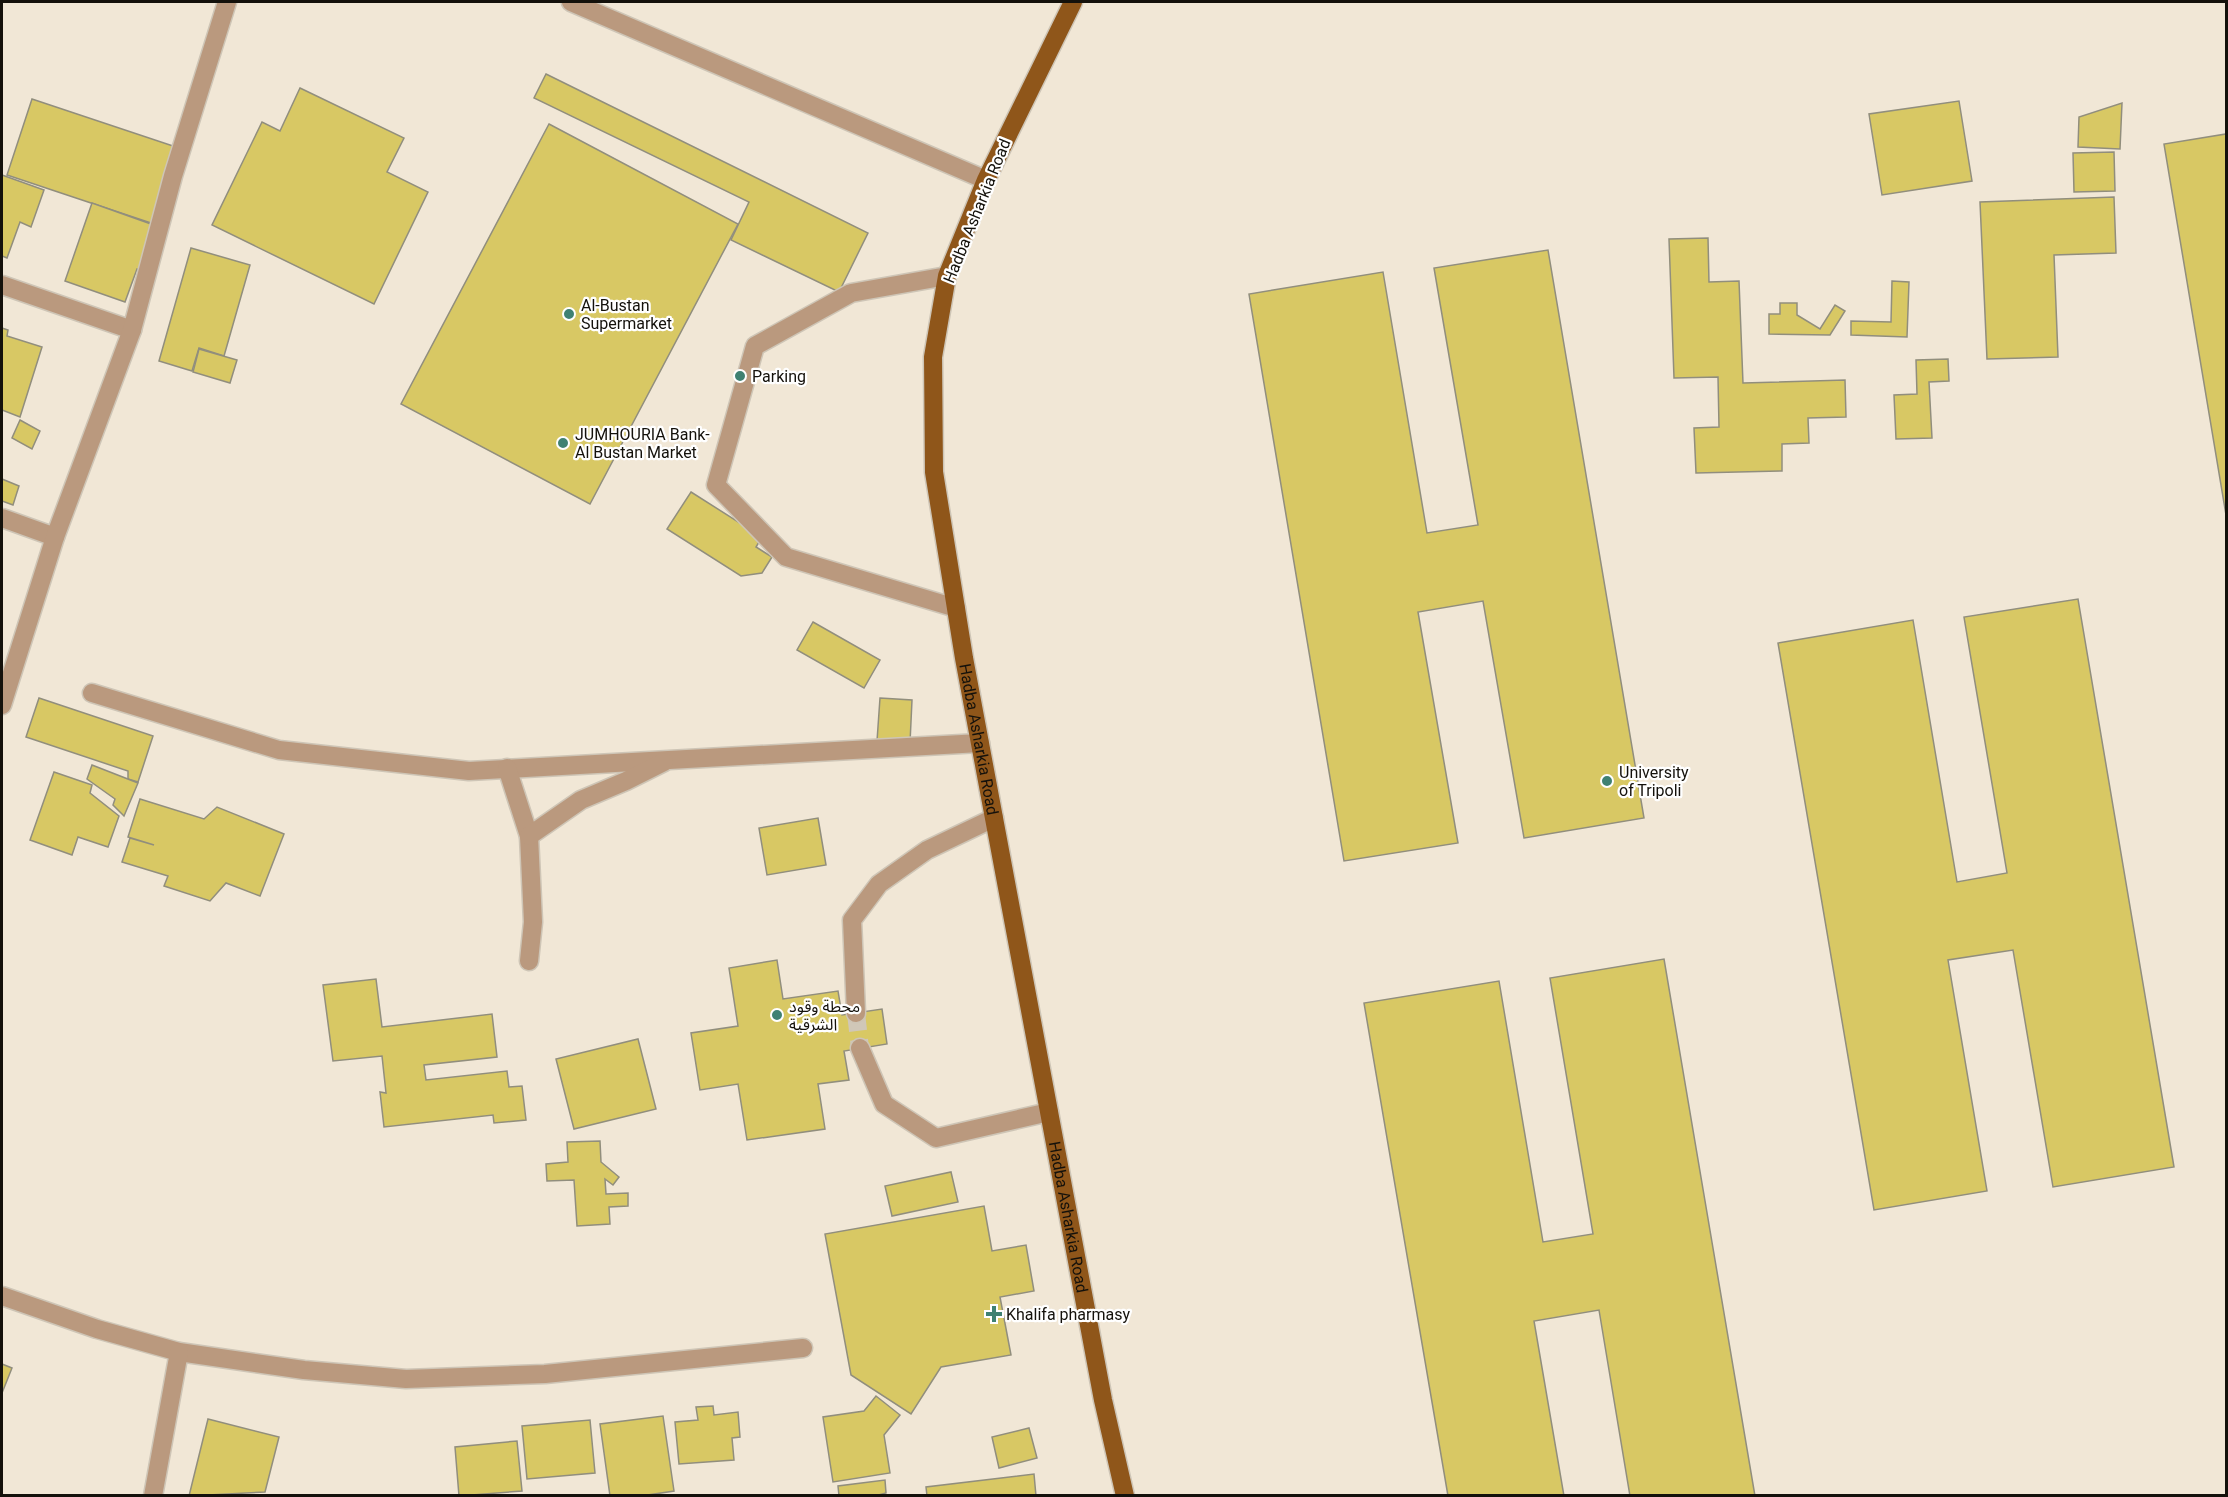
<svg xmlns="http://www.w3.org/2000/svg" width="2228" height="1497" font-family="Roboto,'Noto Sans Arabic',sans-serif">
<rect width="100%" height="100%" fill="#f1e7d6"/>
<g fill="#d8c864" stroke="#918e7d" stroke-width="1.5">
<path d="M546,74L868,233L839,292L731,240L749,202L534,98Z"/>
<path d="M300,88L404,138L387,172L428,192L374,304L212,225L262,122L280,131Z"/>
<path d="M32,99L179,148L154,224L7,175Z"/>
<path d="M1959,101L1972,181L1882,195L1869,114Z"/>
<path d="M2122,103L2120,149L2078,147L2079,117Z"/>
<path d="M549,124L738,224L590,504L401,404Z"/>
<path d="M2226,134V515L2164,144Z"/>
<path d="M2114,152L2115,191L2074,192L2073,153Z"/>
<path d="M2,175L44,190L31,227L20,222L7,258L2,256Z"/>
<path d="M2114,197L2116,253L2054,255L2058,357L1987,359L1980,202Z"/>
<path d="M92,203L165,229L149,274L137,269L125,302L65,281Z"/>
<path d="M1708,238L1709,282L1739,281L1743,383L1845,380L1846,417L1808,418L1809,443L1782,444V471L1696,473L1694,428L1719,427L1718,377L1674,378L1669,239Z"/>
<path d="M191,248L250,265L224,356L199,348L192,371L159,361Z"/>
<path d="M1548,250L1644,818L1524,838L1483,601L1418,612L1458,843L1344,861L1249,294L1383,272L1427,533L1478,525L1434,268Z"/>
<path d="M1892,281L1909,282L1907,337L1851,335V321L1891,322Z"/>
<path d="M1780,303H1797V315L1820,329L1835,305L1845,311L1830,335L1769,334V314H1780Z"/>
<path d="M2,328L8,330L7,336L42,347L20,417L2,410Z"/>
<path d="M199,349L237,360L230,383L193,372Z"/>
<path d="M1948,359L1949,381L1929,382L1932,438L1896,439L1894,395L1917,394L1916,360Z"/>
<path d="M20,420L40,431L32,449L12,438Z"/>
<path d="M2,479L19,486L13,505L2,501Z"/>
<path d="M691,492L762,537L756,547L772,557L762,573L741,576L667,529Z"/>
<path d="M2078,599L2174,1167L2053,1187L2013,950L1948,960L1987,1191L1874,1210L1778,643L1913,620L1957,882L2007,873L1964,617Z"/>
<path d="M813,622L880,660L864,688L797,650Z"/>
<path d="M39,698L153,736L138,782L128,779V771L26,737Z"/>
<path d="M880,698L912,700L910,743L877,741Z"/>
<path d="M92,765L138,783L124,816L113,805L115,799L87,779Z"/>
<path d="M54,772L92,785L90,793L119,816L108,847L78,837L72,855L30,840Z"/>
<path d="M140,799L204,819L217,807L284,834L260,896L226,883L210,901L164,886L168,876L122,862L130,838L154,845L128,837Z"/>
<path d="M818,818L826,865L767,875L759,828Z"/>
<path d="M1664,959L1755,1496H1630L1599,1310L1534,1321L1564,1496H1448L1364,1003L1499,981L1543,1242L1593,1234L1550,978Z"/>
<path d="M777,960L783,999L838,991L842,1015L882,1009L887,1044L844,1051L849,1080L818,1084L825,1129L747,1140L738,1084L700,1090L691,1033L738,1026L729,968Z"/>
<path d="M376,979L382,1027L492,1014L497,1057L424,1065L426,1080L507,1071L509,1087L522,1086L526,1120L494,1123L493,1115L384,1127L380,1092L386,1093L382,1056L333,1061L323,985Z"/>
<path d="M638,1039L656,1109L574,1129L556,1059Z"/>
<path d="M600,1141L601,1162L619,1177L613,1185L605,1179L606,1194L628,1193V1206L609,1207L610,1224L577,1226L574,1180L547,1181L546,1164L568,1162L567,1142Z"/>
<path d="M951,1172L958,1202L892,1216L885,1186Z"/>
<path d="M984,1206L992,1251L1026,1245L1034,1291L1000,1297L1011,1355L941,1367L911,1414L851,1375L825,1234Z"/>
<path d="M2,1364L12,1368L2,1393Z"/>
<path d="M876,1396L900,1415L884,1435L890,1473L833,1482L823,1417L864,1411Z"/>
<path d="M713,1406L714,1415L738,1412L740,1437L732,1438L734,1460L679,1464L675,1422L698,1420L696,1407Z"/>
<path d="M663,1416L674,1491L641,1496H610L600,1424Z"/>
<path d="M208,1419L279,1437L265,1492L189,1496Z"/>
<path d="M590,1420L595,1473L527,1479L522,1426Z"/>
<path d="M1029,1428L1037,1458L999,1468L992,1437Z"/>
<path d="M517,1441L522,1491L459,1496L455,1447Z"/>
<path d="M1034,1474L1036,1496H927L926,1487Z"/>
<path d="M885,1480L886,1493L875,1496H839L838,1486Z"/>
</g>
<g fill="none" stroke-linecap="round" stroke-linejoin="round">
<path stroke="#d0c7b8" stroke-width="18" stroke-dasharray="18 9" stroke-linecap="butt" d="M856,1013L860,1048"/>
<g stroke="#cec5b6" stroke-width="21">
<g id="minor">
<path d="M571,2L986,180"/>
<path d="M947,276L851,293L755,346L716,485L786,557L956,608"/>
<path d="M2,285L132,330"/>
<path d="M2,518L55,537"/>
<path d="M92,693L279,750L469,771L980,743"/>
<path d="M2,705L55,537L132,330L173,176L227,2"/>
<path d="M507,768L529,836L533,922L529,961"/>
<path d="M529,836L581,800L626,781L664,762"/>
<path d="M856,1013L852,920L879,884L927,850L994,818"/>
<path d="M860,1048L884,1104L936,1138L1049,1112"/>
<path d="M2,1296L97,1329L179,1352L304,1370L406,1379L545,1374L803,1348"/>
<path d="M153,1496L179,1352"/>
</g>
</g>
<g stroke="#cec5b6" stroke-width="21">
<g id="major">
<path id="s1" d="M1073,2L986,180L947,276L933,357L934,472L964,658L1103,1400L1125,1496"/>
</g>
</g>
<use href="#minor" stroke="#ba997e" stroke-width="18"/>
<use href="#major" stroke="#8f561a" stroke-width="18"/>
</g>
<g fill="#3f8172" stroke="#fff" stroke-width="2">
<circle cx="569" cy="314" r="6"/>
<circle cx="740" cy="376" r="6"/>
<circle cx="563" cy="443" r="6"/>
<circle cx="1607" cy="781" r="6"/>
<circle cx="777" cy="1015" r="6"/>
<path d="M991 1305h6v6h6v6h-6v6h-6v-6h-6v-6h6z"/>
</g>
<g text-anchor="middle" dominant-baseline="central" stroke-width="4.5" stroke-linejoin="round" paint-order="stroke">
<g font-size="16" fill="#14110b" stroke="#fff">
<text transform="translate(977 211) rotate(-68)">Hadba Asharkia Road</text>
<text stroke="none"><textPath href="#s1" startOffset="770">Hadba Asharkia Road</textPath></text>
<text stroke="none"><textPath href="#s1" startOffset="1256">Hadba Asharkia Road</textPath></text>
</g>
<g font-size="16" fill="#14110b" stroke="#fff" text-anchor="start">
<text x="581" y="305">Al-Bustan<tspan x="581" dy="18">Supermarket</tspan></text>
<text x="752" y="376">Parking</text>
<text x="575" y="434">JUMHOURIA Bank-<tspan x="575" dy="18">Al Bustan Market</tspan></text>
<text x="1619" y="772">University<tspan x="1619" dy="18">of Tripoli</tspan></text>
<text x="789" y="1006">محطة وقود<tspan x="789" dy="18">الشرقية</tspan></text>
<text x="1006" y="1314">Khalifa pharmasy</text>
</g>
</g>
<rect width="2228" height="1497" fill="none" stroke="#14110b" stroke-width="6"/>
</svg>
